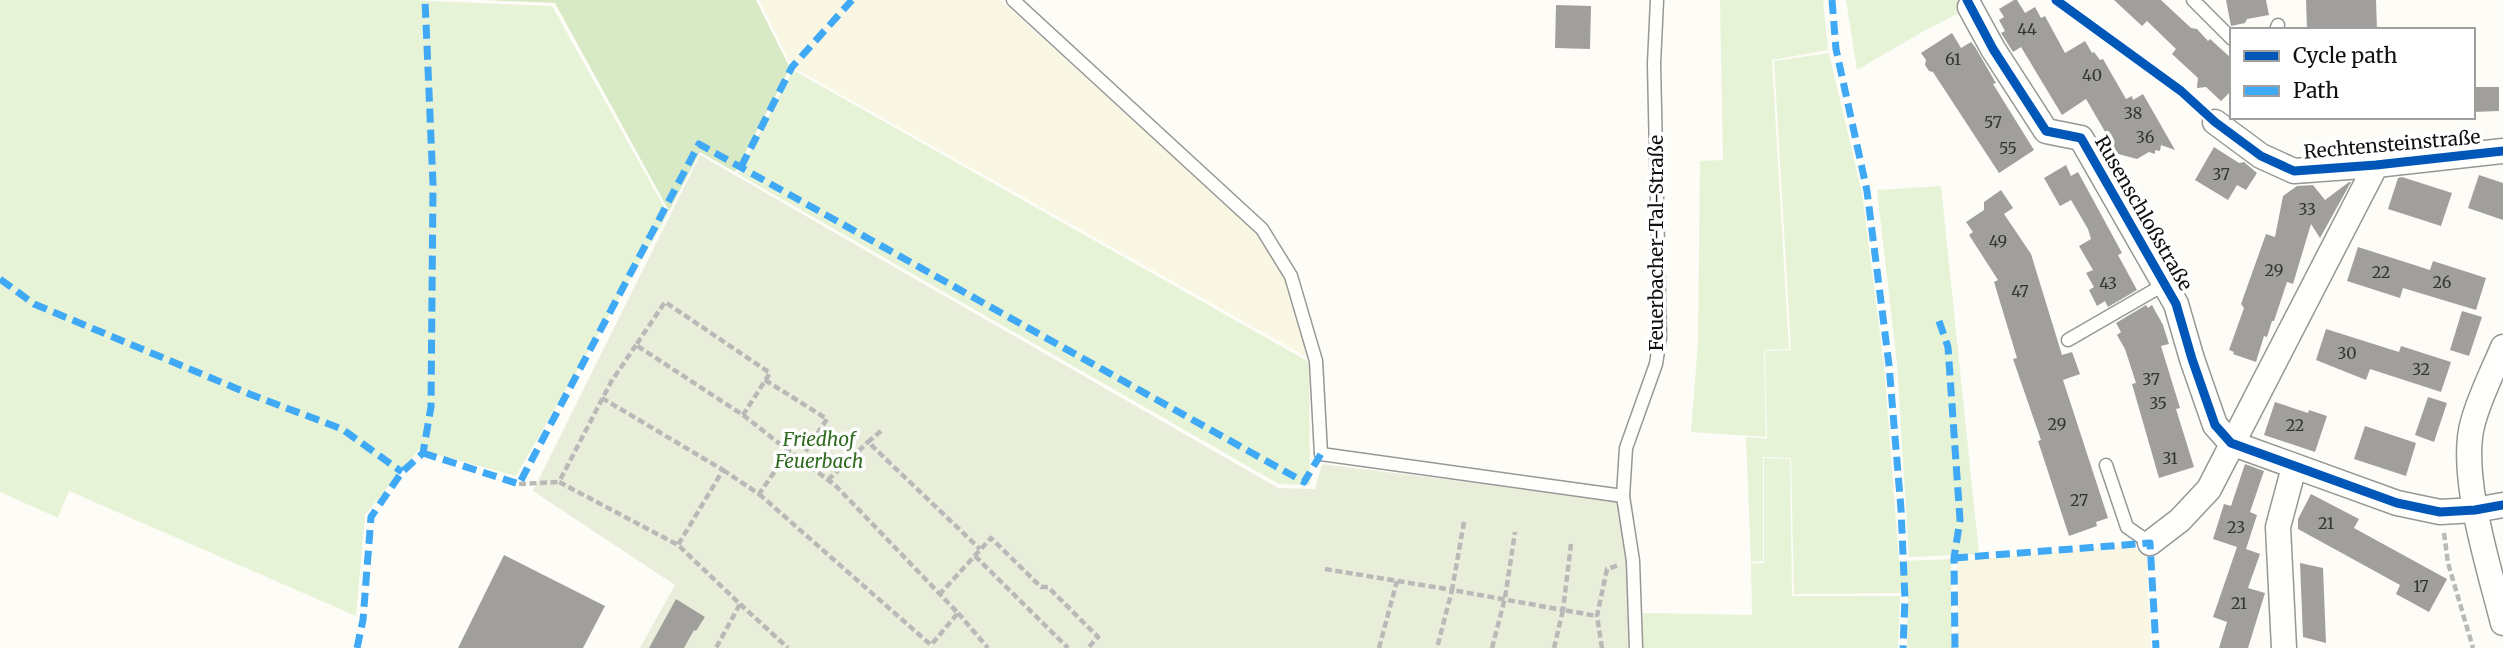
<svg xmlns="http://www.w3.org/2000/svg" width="2503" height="648" font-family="Merriweather,serif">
<rect width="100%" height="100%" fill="#fdfcf7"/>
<g fill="#f9f7e4">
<path d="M759,0H1000L1256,232L1286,278L1309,358L792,67Z"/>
<path d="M2125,545L2146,553L2151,648H1958L1957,561Z"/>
</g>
<g fill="#e7f3d7">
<path d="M0,0H409L552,6L668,214L516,476L419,450L365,515L356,616L69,491L58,518L0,492Z"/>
<path d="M1720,0H1823L1828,50L1772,60L1789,349L1764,350L1766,437L1691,432L1698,341L1700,161L1723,160Z"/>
<path d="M1846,0H1959L1963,11L1922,32L1857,70Z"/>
<path d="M1829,53L1862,193L1884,365L1899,561L1951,559L1952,648H1907L1908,593L1794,594L1791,458L1763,457V561L1751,562L1746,437L1767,439L1765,351L1791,350L1774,61Z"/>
<path d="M793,70L1309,362L1310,485L1279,484L738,174Z"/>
<path d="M1941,186L1979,554L1909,557L1897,364L1877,190Z"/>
<path d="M1764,458L1790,459L1792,596H1900L1898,648H1643L1642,613L1752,615L1751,564L1764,563Z"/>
</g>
<path fill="#d8eac5" d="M483,0H756L790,68L735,172L700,152L669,211L555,3Z"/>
<path fill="#e9eedb" d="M700,155L1278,488L1315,489L1322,464L1618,501L1627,571L1629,648H640L675,585L533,491Z"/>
<g fill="#a19f9c">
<path d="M2014,0H2017L2025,13L2035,7L2041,18L2045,16L2065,53L2085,41L2092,53L2094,52L2100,60L2103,59L2126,99L2132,96L2133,100L2143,94L2175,150L2161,145L2160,151L2155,150V154L2149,152L2137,159L2118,154L2086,99L2062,115L2021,47L2013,52L2001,33L2005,31L1999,20L2004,17L1999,9Z"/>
<path d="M2114,0H2161L2191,28L2197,29L2208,41L2210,39L2232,59V90L2221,101L2206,87L2197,88L2198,78L2172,54L2176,49L2147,21L2142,26Z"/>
<path d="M2226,0H2266L2269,15L2247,19L2245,23L2231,26Z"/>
<path d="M2306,0H2376L2377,30H2307Z"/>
<path d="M1556,5L1591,6L1590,49L1555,48Z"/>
<path d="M1952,33L1961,48L1971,42L1975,47L1996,83L1993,84L2034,150L1999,173L1933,72L1929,71L1925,65L1926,60L1921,53Z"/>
<path d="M2473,87H2499V111L2473,112Z"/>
<path d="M2214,147L2239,163L2244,162L2257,173L2246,190L2237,185L2228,200L2195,180Z"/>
<path d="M2066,165L2071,176L2078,172L2122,253L2118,255L2137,290L2108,307L2105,301L2097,306L2089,290L2094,287L2086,273L2093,270L2079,246L2091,239L2088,229L2071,200L2060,206L2044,178Z"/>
<path d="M2479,175L2503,183V220L2468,208Z"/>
<path d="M2402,177L2452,193L2441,226L2388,209L2398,178Z"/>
<path d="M2349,182H2351L2320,238L2311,224L2293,284L2287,282L2274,321H2272L2267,337L2264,336L2256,362L2233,354L2234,352L2229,350L2244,308L2241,304L2266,234L2275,237L2283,196L2297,186L2313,185L2325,200Z"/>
<path d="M2001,190L2013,208L2004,214L2031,254L2062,355L2072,352L2080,374L2063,380L2108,518L2096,522L2097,526L2069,536L2038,441L2041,440L2013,359L2017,358L1994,282L1998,280L1969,235L1973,232L1966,222L1984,210V202Z"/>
<path d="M2358,247L2430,270L2433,261L2486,278L2476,310L2403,288L2400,298L2347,281Z"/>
<path d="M2146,305L2148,308L2152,305L2163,325L2169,344L2161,346L2180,408L2176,409L2194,467L2159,478L2132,384L2136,383L2125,349L2117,335L2121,332L2116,323Z"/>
<path d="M2462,311L2482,317L2469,356L2450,350Z"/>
<path d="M2326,329L2399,352L2401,346L2451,362L2441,392L2370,369L2366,380L2316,360Z"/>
<path d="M2428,397L2447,403L2434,442L2415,435Z"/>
<path d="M2275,402L2308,413L2309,410L2327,416L2315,452L2264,435Z"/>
<path d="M2365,426L2416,443L2406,476L2354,459Z"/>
<path d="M2245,464L2264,471L2250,512L2257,515L2246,549L2260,554L2248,588L2265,593L2248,648H2219L2227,622L2213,617L2237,547L2213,539L2224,504L2231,506Z"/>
<path d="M2311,494L2359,519L2354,528L2447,579L2429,612L2396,594L2400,585L2298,529V519Z"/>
<path d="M504,555L605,606L583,648H458Z"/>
<path d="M2300,563L2323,568L2326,643L2303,637Z"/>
<path d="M676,599L705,617L696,631L694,630L684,648H649Z"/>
</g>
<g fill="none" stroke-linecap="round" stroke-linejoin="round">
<g stroke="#979795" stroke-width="15">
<g id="lane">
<path d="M1013,0L1262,229L1291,276L1316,361L1321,454L1623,496"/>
<path d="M2193,0L2232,39"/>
<path d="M2276,30L2278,25"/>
<path d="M2068,340L2165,284"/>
<path d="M2106,465L2127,527L2150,543"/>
<path d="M1636,648L1633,561L1623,496L1626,448L1656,364L1660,338L1654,64L1657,0"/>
</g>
</g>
<g stroke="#979795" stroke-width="27">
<g id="street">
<path d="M1970,7L1993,49L2046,131L2081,138L2176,304L2192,359L2215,425L2231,443L2397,503L2440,512L2475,510L2503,505"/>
<path d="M2215,122L2261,156L2294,171L2376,165L2503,151"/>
<path d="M2503,347C2493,371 2480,396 2473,422C2458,473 2490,571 2503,623"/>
<path d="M2150,543L2180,520L2209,489L2376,165"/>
<path d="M2284,648L2278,527L2294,467"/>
</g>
</g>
<g stroke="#b9b9b8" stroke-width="4.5" stroke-dasharray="7 3.5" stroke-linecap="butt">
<path d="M636,345L611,382L559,482L678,545L740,604L716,648"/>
<path d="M765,380L827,419L800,460"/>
<path d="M602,398L723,470L678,545"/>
<path d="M881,431L868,442L980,549"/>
<path d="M723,470L759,494L789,451L743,415L636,345L665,302L770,373L743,415"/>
<path d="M828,480L868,442"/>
<path d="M519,484L559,482"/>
<path d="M759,494L931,645L958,613L835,485L789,451"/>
<path d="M1464,522L1452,590L1563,610L1571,544"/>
<path d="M2444,533L2448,563L2473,648"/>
<path d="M975,556L1068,648"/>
<path d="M1325,569L1452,590L1437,648"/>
<path d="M939,595L991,538L1041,587H1048L1098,637L1088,648"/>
<path d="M740,604L788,648"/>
<path d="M958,613L988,648"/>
<path d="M1379,648L1397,581"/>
<path d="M1492,648L1505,598L1515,532"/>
<path d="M1554,648L1563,610L1597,616"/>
<path d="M1602,648L1597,616L1607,569L1619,565"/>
</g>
<use href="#lane" stroke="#fffffe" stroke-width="12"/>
<use href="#street" stroke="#fffffe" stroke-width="24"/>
<g stroke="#3fa9f5" stroke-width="7" stroke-dasharray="14 7" stroke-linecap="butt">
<path d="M1832,0L1836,49L1867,191L1889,365L1901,509L1905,599L1903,648"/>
<path d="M741,167L792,67L852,0"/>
<path d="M0,279L34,304L252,395L342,429L402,472"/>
<path d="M1939,321L1948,347L1960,520L1954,558L1955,648"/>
<path d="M423,453L519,484L699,144L1304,482L1321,454"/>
<path d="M1954,558L2150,543L2156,648"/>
<path d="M357,648L363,620L371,517L402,472L423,453L431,407L433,184L425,0"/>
</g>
<g stroke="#fff" stroke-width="13">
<g id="cycleway">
<path d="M1967,0L1993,49L2046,131L2081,138L2176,304L2192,359L2215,425L2231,443L2397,503L2440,512L2475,510L2503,505"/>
<path d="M2056,0L2181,91L2215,122L2261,156L2294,171L2376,165L2503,151"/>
</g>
</g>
<use href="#cycleway" stroke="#0057b8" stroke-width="9"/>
</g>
<g text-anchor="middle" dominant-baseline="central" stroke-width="7" stroke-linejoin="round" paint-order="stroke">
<g font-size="16" fill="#353434">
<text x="2027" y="29">44</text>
<text x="1953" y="59">61</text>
<text x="2092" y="75">40</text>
<text x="2133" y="113">38</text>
<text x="1993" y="122">57</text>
<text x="2145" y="137">36</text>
<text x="2008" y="148">55</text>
<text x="2221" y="174">37</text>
<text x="2307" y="209">33</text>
<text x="1998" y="241">49</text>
<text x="2274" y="270">29</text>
<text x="2381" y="272">22</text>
<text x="2442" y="282">26</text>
<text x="2108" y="283">43</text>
<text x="2020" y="291">47</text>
<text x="2347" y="353">30</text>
<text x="2421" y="369">32</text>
<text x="2151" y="379">37</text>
<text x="2158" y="403">35</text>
<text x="2057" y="424">29</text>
<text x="2295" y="425">22</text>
<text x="2170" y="458">31</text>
<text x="2079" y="500">27</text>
<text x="2326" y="523">21</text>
<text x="2236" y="527">23</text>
<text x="2421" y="586">17</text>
<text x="2239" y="603">21</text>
</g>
<g font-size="19" fill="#111" stroke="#fff">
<text transform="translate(2392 144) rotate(-5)">Rechtensteinstraße</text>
<text transform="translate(2144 213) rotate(60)">Rusenschloßstraße</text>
<text transform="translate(1656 243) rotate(-90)">Feuerbacher-Tal-Straße</text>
</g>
<g font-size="19" font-style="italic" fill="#2f6b1f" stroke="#fff">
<text x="819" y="439">Friedhof<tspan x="819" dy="22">Feuerbach</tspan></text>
</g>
</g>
<rect x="2230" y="28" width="245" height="91" fill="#ffffff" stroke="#a0a0a0" stroke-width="2"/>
<rect x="2244" y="51" width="35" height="10" fill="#0057b8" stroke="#a0a0a0" stroke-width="2"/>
<text x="2293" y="63" font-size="21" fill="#111111">Cycle path</text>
<rect x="2244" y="86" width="35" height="10" fill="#3fa9f5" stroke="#a0a0a0" stroke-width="2"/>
<text x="2293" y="98" font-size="21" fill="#111111">Path</text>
</svg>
